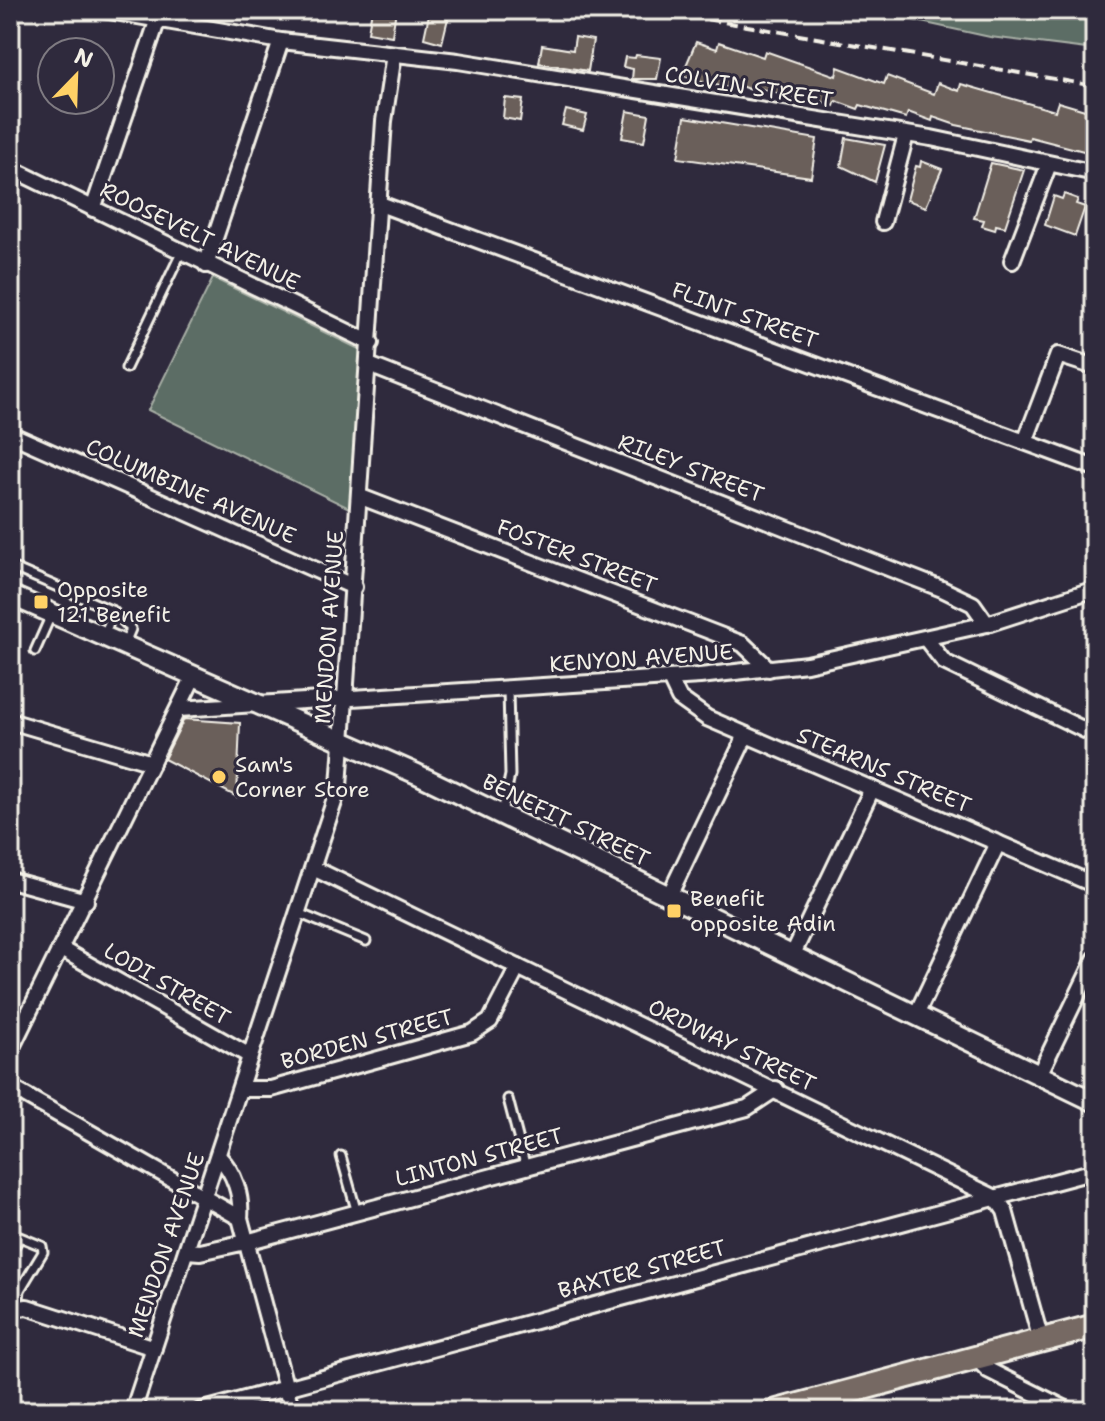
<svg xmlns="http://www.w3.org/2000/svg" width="1105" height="1421" font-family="'Shantell Sans',sans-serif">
<rect width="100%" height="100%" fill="#2f2a3d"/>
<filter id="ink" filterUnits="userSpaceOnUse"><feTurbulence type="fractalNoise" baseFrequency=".0125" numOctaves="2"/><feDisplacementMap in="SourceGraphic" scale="16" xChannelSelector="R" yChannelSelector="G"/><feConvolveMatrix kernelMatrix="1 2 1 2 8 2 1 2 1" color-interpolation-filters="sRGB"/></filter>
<g filter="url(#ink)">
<g fill="#5c6d65" stroke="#a8afa6" stroke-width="2">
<path d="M846,10H1095V50L990,37L889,15Z"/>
<path d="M213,278L361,350L351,509L148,410Z"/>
</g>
<g fill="#6b5f5a" stroke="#f4f1e8" stroke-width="2">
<path d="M372,10H396L392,36L368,32Z"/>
<path d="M430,10H450L442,43L424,38Z"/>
<path d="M575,37L593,40L588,71L539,63L542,45L573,50Z"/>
<path d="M696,42L717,49L719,42L763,57L765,51L836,76L838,67L884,84L887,76L934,94L938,83L959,91L961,84L1055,111L1058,102L1095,113V154L1030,137L1029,140L956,125L933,117L932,121L908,112L906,118L860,105L858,109L836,101L834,106L810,97L809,102L761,89L759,93L738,85L737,90L694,80L682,75Z"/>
<path d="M636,55L661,58L657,79H632L633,69L623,67L625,57L635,58Z"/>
<path d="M505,98L523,100L520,121L503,118Z"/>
<path d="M566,110L587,115L583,130L562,125Z"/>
<path d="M627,111L649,115L644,142L622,138Z"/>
<path d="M685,117L817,139L811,177L678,158Z"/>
<path d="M846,138L885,145L875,182L841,166Z"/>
<path d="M921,161L942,169L926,207L907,200L916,166L920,167Z"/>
<path d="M991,163L1024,170L1005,227L996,225L995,230L982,226L984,220L974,218Z"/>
<path d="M1064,194L1078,199L1076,204L1085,207L1075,236L1045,225L1054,196L1062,199Z"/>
<path d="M184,719L240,723L237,797L164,759Z"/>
</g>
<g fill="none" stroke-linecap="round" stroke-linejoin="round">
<g stroke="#f4f1e8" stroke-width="13">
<g id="service">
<path d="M126,368L181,253"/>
<path d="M10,583L16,569L113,611L105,634"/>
<path d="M113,611L131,629L125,643"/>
<path d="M35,651L51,615"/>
<path d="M502,813L510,775L508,689"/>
<path d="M298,913L366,941"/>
<path d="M508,1099L526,1168"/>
<path d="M341,1156L357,1213"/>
<path d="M10,1253L20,1237L42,1246L43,1252L20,1290L18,1307"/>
</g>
</g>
<g stroke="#f4f1e8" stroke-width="20">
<g id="minor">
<path d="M103,10L281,41L458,61L931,138L1095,173"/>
<path d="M10,168L371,343"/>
<path d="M380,204L1095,468"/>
<path d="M93,209L158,19"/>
<path d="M883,222L906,135"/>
<path d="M1012,261L1049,164"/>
<path d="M206,265L281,41"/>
<path d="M369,365L942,589L973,604L987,624"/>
<path d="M10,434L354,587"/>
<path d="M1025,442L1058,355L1095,367"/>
<path d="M361,497L743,644L769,669"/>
<path d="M926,639L944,662L1095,735"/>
<path d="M670,679L679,698L707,718L1095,885"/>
<path d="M179,709L700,676L807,664L987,624L1095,589"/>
<path d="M10,721L152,763"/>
<path d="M313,868L996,1198L1005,1211L1041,1340"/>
<path d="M10,880L86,901"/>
<path d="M669,896L746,735"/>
<path d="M61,949L250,1056"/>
<path d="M792,956L872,789"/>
<path d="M916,1015L998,843"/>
<path d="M10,1051L194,676"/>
<path d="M1039,1075L1095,959"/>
<path d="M10,1087L240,1218"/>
<path d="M240,1089H271L472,1033L490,1021L518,967"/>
<path d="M219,1157C235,1173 242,1196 240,1218L292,1411"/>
<path d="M187,1251L200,1252L246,1242L747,1108L776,1089"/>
<path d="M10,1309L27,1307L154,1348"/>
<path d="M975,1357L988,1370L1070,1411"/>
<path d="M133,1411L339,787L384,121L394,54"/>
<path d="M200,1411L1095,1171"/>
</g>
</g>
<g stroke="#f4f1e8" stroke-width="24">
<path id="tertiary" d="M10,595L417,774L1095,1102"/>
</g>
<g stroke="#f4f1e8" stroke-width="28">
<path id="primary" d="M777,1411L1095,1326"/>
</g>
<use href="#service" stroke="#2f2a3d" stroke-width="7"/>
<use href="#minor" stroke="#2f2a3d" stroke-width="14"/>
<use href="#tertiary" stroke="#2f2a3d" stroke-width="18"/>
<use href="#primary" stroke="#766964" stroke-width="22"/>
<path stroke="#f4f1e8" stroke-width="4" stroke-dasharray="12 6" stroke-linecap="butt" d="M654,10L1095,86"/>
</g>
</g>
<g fill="#ffd166" stroke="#2f2a3d" stroke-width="3">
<rect x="33" y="594" width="16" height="16" rx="4"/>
<circle cx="219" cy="777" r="8"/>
<rect x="666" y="903" width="16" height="16" rx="4"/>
</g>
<g text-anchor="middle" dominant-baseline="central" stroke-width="6" stroke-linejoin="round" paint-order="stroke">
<g font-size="22" fill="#f4f1e8" stroke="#2f2a3d">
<text transform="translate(749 87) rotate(9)">COLVIN STREET</text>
<text transform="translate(200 236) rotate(26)">ROOSEVELT AVENUE</text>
<text transform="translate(745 315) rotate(20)">FLINT STREET</text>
<text transform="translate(691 468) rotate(21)">RILEY STREET</text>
<text transform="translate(191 491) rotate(24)">COLUMBINE AVENUE</text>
<text transform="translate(577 556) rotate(21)">FOSTER STREET</text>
<text transform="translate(329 627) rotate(-86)">MENDON AVENUE</text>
<text transform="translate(641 658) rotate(-4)">KENYON AVENUE</text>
<text transform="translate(884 770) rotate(23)">STEARNS STREET</text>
<text transform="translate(566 820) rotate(26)">BENEFIT STREET</text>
<text transform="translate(167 984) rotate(30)">LODI STREET</text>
<text transform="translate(367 1039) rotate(-15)">BORDEN STREET</text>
<text transform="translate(732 1045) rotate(26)">ORDWAY STREET</text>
<text transform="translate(479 1157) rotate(-15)">LINTON STREET</text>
<text transform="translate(166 1245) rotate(-71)">MENDON AVENUE</text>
<text transform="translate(642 1269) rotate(-15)">BAXTER STREET</text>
</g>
<g font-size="22" fill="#f4f1e8" stroke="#2f2a3d" text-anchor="start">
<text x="57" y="589">Opposite<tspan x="57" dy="25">121 Benefit</tspan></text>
<text x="235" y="764">Sam's<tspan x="235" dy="25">Corner Store</tspan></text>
<text x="690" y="898">Benefit<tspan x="690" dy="25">opposite Adin</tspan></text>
</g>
</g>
<rect width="1105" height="1421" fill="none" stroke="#2f2a3d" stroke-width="40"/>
<rect x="20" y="20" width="1065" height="1381" fill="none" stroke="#f4f1e8" stroke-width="3" filter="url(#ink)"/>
<g transform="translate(76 76) rotate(23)"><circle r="38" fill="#2f2a3d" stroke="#7e7a81" stroke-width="2"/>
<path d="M0-6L14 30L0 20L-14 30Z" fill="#ffd166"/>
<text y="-12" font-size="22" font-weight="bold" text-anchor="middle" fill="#f4f1e8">N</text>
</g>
</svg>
